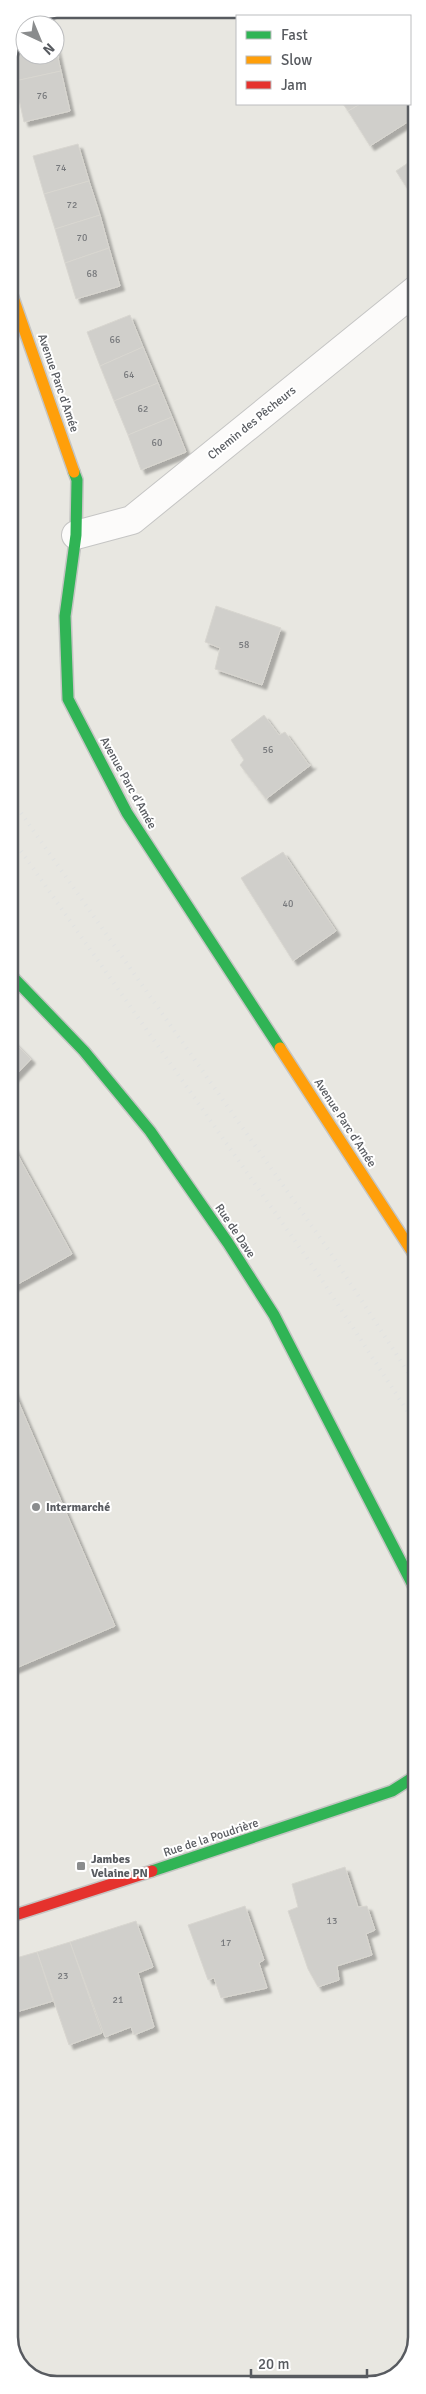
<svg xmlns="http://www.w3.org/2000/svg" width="426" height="2394" font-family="Signika,sans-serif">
<defs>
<filter id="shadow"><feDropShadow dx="4.5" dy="4.5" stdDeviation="1" flood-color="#0004"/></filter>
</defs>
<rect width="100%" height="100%" fill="#e8e7e1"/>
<g fill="#d0cfcb" stroke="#d8d6d0" filter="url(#shadow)">
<path d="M284,9H315L303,16H289Z"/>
<path d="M315,9H354L358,16H303Z"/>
<path d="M48,12L51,25H25V39L15,41L23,23Z"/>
<path d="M25,39V55H55V45L61,71L15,81L9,56L15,41Z"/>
<path d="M61,71L70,111L24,122L15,81Z"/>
<path d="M410,100L417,111V116L370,146L348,111L360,104H410Z"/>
<path d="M343,104H360L348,111Z"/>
<path d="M78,144L89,181L44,194L33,156Z"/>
<path d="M417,157V197L414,199L396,171Z"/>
<path d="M89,181L100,215L55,229L44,194Z"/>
<path d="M100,215L109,248L65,263L55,229Z"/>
<path d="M109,248L120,286L76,299L65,263Z"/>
<path d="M130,315L143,347L100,366L87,332Z"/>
<path d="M143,347L158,383L114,401L100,366Z"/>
<path d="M158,383L172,417L128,435L114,401Z"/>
<path d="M172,417L186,452L141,470L128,435Z"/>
<path d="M216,606L281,628L262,685L215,669L220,648L205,642Z"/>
<path d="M264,715L279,735L285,732L309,765L312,764L266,799L240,765L244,760L231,740Z"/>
<path d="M283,852L336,931L293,961L241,878Z"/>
<path d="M9,1037L31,1059L12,1079L9,1076Z"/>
<path d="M9,1139L72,1254L9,1289Z"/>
<path d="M12,1387L115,1626L9,1671V1388Z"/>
<path d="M345,1867L358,1907L367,1906L375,1930L366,1934L372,1955L337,1966L339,1980L318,1987L308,1969L288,1911L298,1907L292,1884Z"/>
<path d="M245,1906L264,1960L259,1963L267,1988L221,1998L214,1978L208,1980L188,1925Z"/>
<path d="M136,1921L153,1967L138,1973L154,2027L134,2035L131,2027L105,2037L70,1942Z"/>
<path d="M70,1942L102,2033L69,2045L37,1952Z"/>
<path d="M37,1952L53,2001L13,2013L9,2002V1960Z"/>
</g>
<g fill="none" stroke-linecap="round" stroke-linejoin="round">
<g stroke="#c5c5c4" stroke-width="30">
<path id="street" d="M76,535L132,520L417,289"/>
</g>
<g stroke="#c5c5c3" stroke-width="14">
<g id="fast">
<path d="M74,472L77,480L76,535L65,616L68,699L127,813L280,1048"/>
<path d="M9,973L84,1051L150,1131L228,1243L274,1315L417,1593"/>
<path d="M152,1871L392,1791L417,1775"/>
</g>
</g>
<g stroke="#c5c5c3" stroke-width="14">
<g id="slow">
<path d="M9,286L74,472"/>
<path d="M280,1048L417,1259"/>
</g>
</g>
<g stroke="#c5c5c3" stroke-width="14">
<path id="jam" d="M9,1917L152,1871"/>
</g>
<use href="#street" stroke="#fcfbfa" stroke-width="28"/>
<use href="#fast" stroke="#30b455" stroke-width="11"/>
<use href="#slow" stroke="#ff9f0a" stroke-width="11"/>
<use href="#jam" stroke="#e5322d" stroke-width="11"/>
<g stroke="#e1e2e1" stroke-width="4" stroke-dasharray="1 6" stroke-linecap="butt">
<path d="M9,796L330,1252L417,1386"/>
<path d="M9,834L314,1268L417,1426"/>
</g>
</g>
<g fill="#8a8c8d" stroke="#fff" stroke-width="2">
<circle cx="36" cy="1507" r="5"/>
<rect x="76" y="1861" width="10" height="10" rx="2.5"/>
</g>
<g text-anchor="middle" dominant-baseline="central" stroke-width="4" stroke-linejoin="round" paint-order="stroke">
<g font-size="10" fill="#77797c">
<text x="42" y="96">76</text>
<text x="61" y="168">74</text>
<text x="72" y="205">72</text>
<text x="82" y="238">70</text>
<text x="92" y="274">68</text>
<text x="115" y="340">66</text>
<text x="129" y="375">64</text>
<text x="143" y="409">62</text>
<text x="157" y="443">60</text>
<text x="244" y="645">58</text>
<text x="268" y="750">56</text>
<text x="288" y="904">40</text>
<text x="332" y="1921">13</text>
<text x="226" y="1943">17</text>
<text x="63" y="1976">23</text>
<text x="118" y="2000">21</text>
</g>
<g font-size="12" fill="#585b60" stroke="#fff">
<text transform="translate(58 383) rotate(71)">Avenue Parc d'Amée</text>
<text transform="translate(252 423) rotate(-39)">Chemin des Pêcheurs</text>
<text transform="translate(128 783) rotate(61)">Avenue Parc d'Amée</text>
<text transform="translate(345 1123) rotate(57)">Avenue Parc d'Amée</text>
<text transform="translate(235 1231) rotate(56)">Rue de Dave</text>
<text transform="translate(211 1838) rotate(-18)">Rue de la Poudrière</text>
</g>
<g font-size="12" font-weight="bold" fill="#585b60" stroke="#fff" text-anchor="start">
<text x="46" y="1507">Intermarché</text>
<text x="91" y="1859">Jambes<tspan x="91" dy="14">Velaine PN</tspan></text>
</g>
</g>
<path d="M0 0H426V2394H0ZM57 18H369A39 39 0 0 1 408 57V2337A39 39 0 0 1 369 2376H57A39 39 0 0 1 18 2337V57A39 39 0 0 1 57 18Z" fill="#fff" fill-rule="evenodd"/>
<path fill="none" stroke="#585b60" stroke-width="2.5" d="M57 18H369A39 39 0 0 1 408 57V2337A39 39 0 0 1 369 2376H57A39 39 0 0 1 18 2337V57A39 39 0 0 1 57 18Z"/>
<rect x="236" y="15" width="175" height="90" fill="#ffffff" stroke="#bcbdbf"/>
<rect x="246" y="31" width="25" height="8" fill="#30b455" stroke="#bcbdbf"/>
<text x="281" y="40" font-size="15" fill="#585b60">Fast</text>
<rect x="246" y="56" width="25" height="8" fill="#ff9f0a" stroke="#bcbdbf"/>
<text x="281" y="65" font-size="15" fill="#585b60">Slow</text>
<rect x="246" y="81" width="25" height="8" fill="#e5322d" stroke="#bcbdbf"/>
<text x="281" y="90" font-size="15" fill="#585b60">Jam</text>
<g transform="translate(40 40) rotate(136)"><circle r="24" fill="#ffffff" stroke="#bcbdbf"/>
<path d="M0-4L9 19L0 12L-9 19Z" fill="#8a8c8d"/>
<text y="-8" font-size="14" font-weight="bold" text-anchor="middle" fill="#585b60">N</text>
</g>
<path d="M251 2369v8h116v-8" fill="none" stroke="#585b60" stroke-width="2.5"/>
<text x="258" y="2369" font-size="15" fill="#585b60" stroke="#ffffff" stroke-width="4" paint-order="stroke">20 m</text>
</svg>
